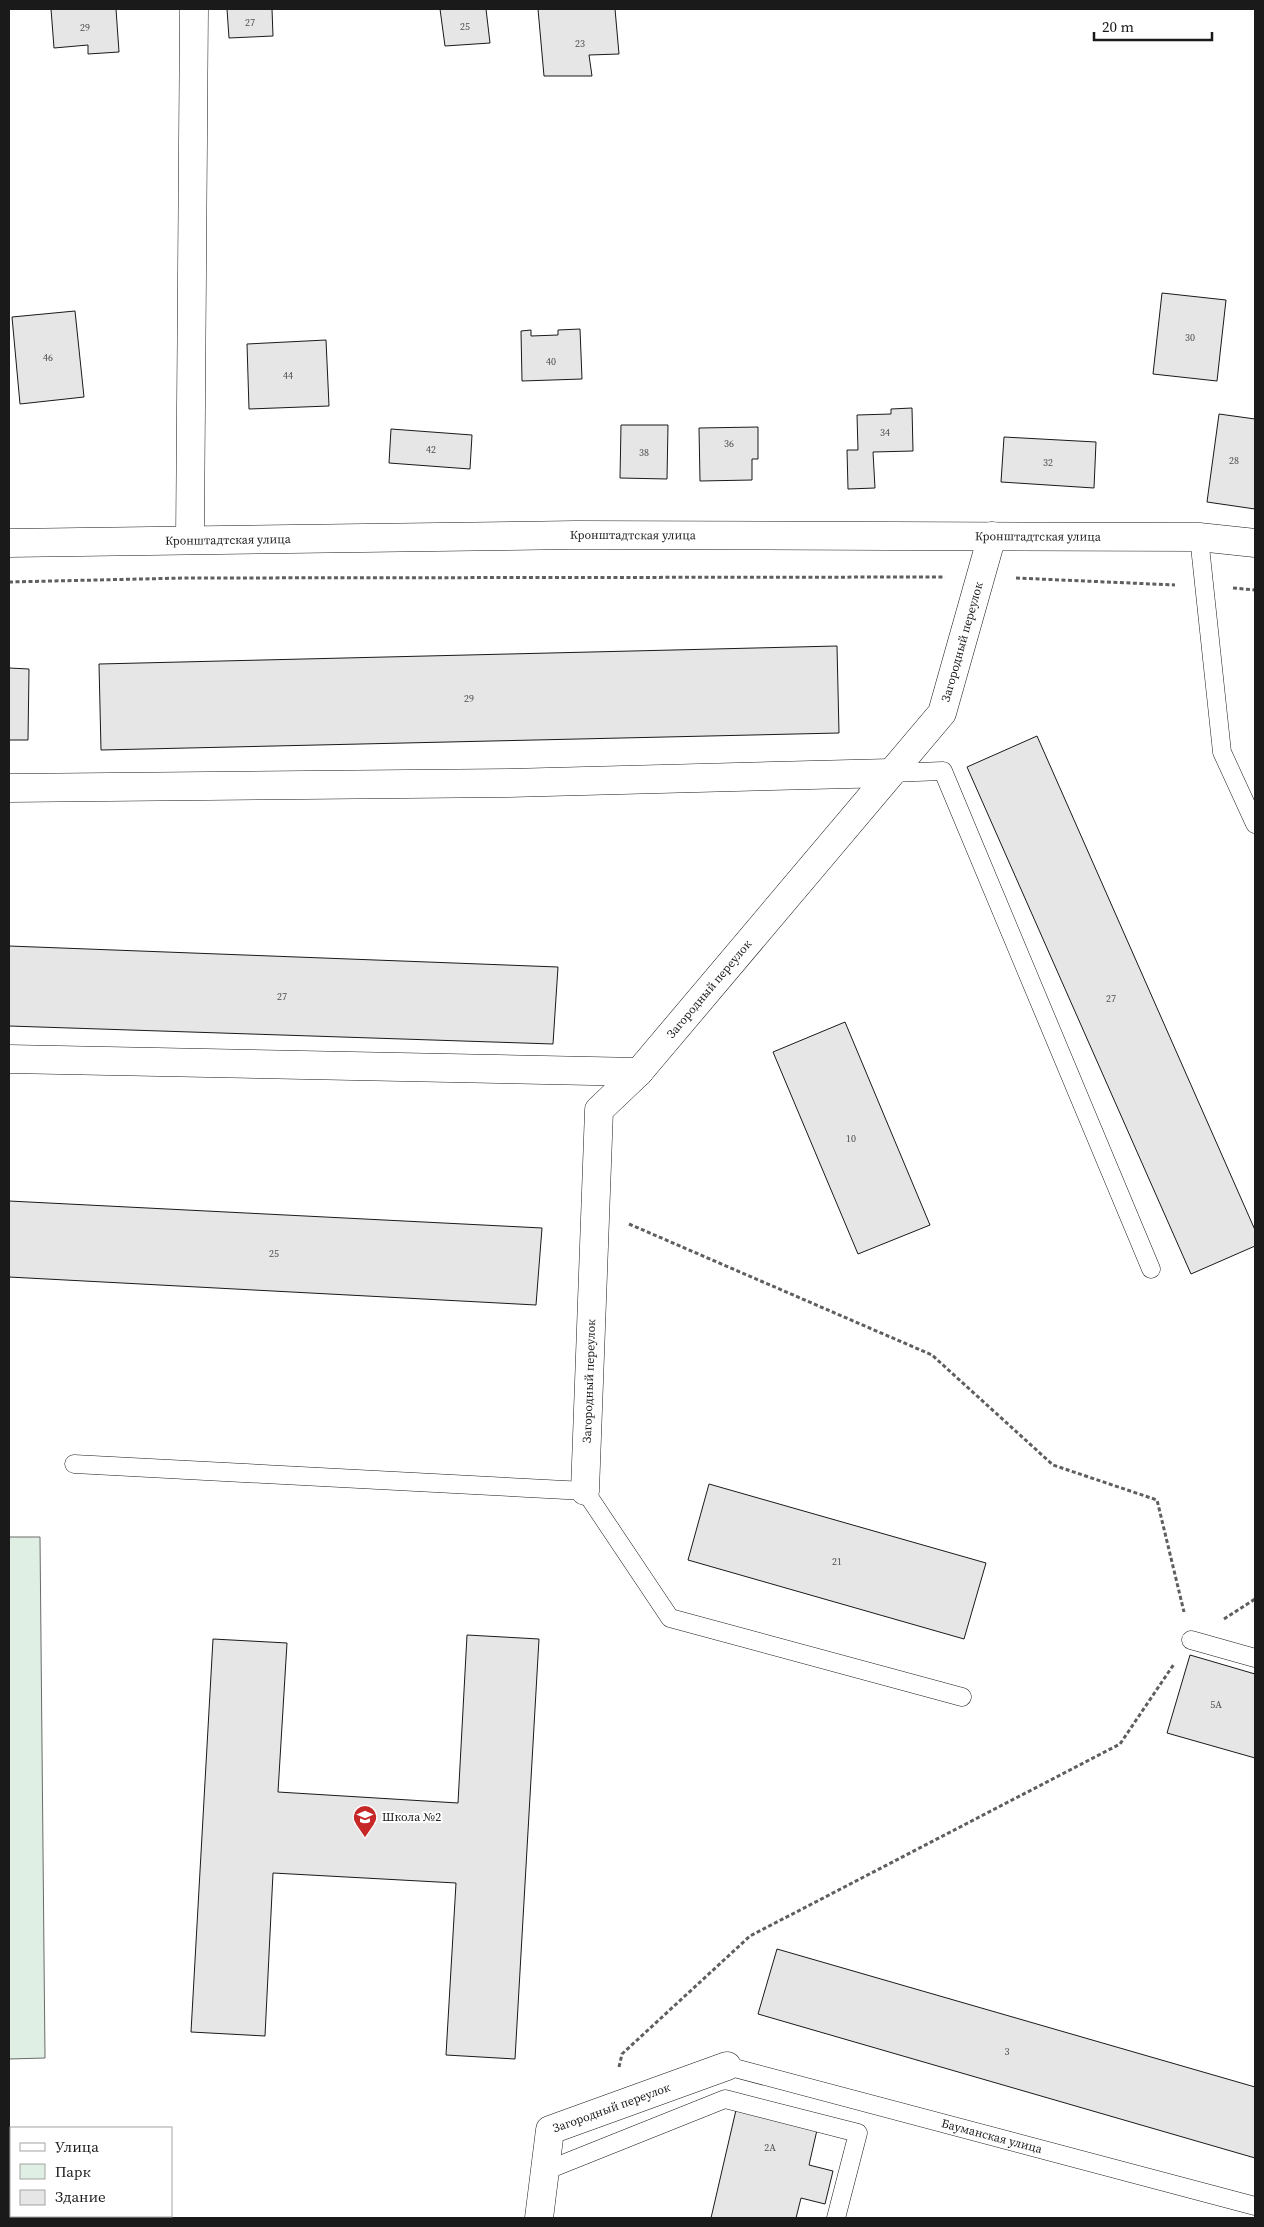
<svg xmlns="http://www.w3.org/2000/svg" width="1264" height="2227" font-family="'Source Serif 4',serif">
<rect width="100%" height="100%" fill="#fff"/>
<path fill="#e0efe3" stroke="#6a6a6a" d="M9,1537H40L45,2058L9,2059Z"/>
<g fill="#e6e6e6" stroke="#1a1a1a">
<path d="M51,9H116L119,52L88,54V45L54,48Z"/>
<path d="M227,9H272L273,36L229,38Z"/>
<path d="M440,9H486L490,43L445,46Z"/>
<path d="M538,9H615L619,54L589,55L592,76H544Z"/>
<path d="M1162,293L1226,300L1217,381L1153,374Z"/>
<path d="M75,311L84,397L20,404L12,317Z"/>
<path d="M580,329L582,379L522,381L521,331L531,330V336L558,335V330Z"/>
<path d="M326,340L329,406L249,409L247,344Z"/>
<path d="M912,408L913,451L873,452L875,488L848,489L847,450H858L857,415L891,414V409Z"/>
<path d="M1219,414L1255,419V509L1207,502Z"/>
<path d="M621,425H668L667,479L620,478Z"/>
<path d="M758,427V459H752V480L700,481L699,428Z"/>
<path d="M391,429L472,435L470,469L389,463Z"/>
<path d="M1004,437L1096,442L1094,488L1001,482Z"/>
<path d="M837,646L839,733L101,750L99,664Z"/>
<path d="M9,668L29,669L28,740H9Z"/>
<path d="M1037,736L1255,1230V1246L1191,1274L967,767Z"/>
<path d="M9,946L558,967L553,1044L9,1026Z"/>
<path d="M845,1022L930,1225L858,1254L773,1052Z"/>
<path d="M9,1201L542,1228L536,1305L9,1277Z"/>
<path d="M709,1484L986,1563L964,1639L688,1560Z"/>
<path d="M467,1635L539,1639L515,2059L446,2055L456,1883L273,1873L265,2036L191,2032L213,1639L287,1643L278,1792L458,1803Z"/>
<path d="M1190,1655L1255,1674V1758L1167,1733Z"/>
<path d="M777,1949L1255,2087V2158L758,2014Z"/>
<path d="M736,2110L817,2130L809,2165L833,2171L825,2204L801,2198L796,2218H711Z"/>
</g>
<g fill="none" stroke-linecap="round" stroke-linejoin="round">
<g stroke="#1a1a1a" stroke-width="19">
<g id="lane">
<path d="M1199,537L1222,752L1255,824"/>
<path d="M890,773L943,771L1151,1269"/>
<path d="M74,1464L585,1491L670,1618L962,1697"/>
<path d="M1191,1640L1255,1658"/>
<path id="s1" d="M727,2066L1255,2206"/>
<path d="M545,2171L725,2099L858,2133L836,2218"/>
</g>
</g>
<g stroke="#1a1a1a" stroke-width="29">
<g id="street">
<path d="M190,539L194,9"/>
<path id="s2" d="M9,543L576,535L1199,537L1255,543"/>
<path d="M9,788L509,783L890,773"/>
<path d="M9,1059L639,1072"/>
<path id="s3" d="M585,1491L599,1110L639,1072L942,713L992,536"/>
<path id="s4" d="M539,2218L550,2130L727,2066"/>
</g>
</g>
<g stroke="#5f5f5f" stroke-width="3" stroke-dasharray="4 2.5" stroke-linecap="butt">
<path d="M1016,578L1175,585"/>
<path d="M9,582L184,578L945,577"/>
<path d="M1233,588L1255,590"/>
<path d="M629,1224L932,1355L1053,1465L1157,1500L1184,1612"/>
<path d="M1224,1619L1255,1599"/>
<path d="M619,2067L622,2054L750,1936L1120,1744L1174,1664"/>
</g>
<use href="#lane" stroke="#fff" stroke-width="18"/>
<use href="#street" stroke="#fff" stroke-width="28"/>
</g>
<defs>
<g id="school-pin" transform="scale(1.25)"><path d="M0 17L-7.5 6A9.5 9.5 0 1 1 7.5 6Z" fill="#c62828" stroke="#fff"/><path d="M0-5L7-2L0 1L-7-2ZM-4 1L0 2.5L4 1V4Q0 6-4 4Z" fill="#fff"/></g>
</defs>
<g fill-rule="evenodd">
<use href="#school-pin" x="365" y="1817"/>
</g>
<g text-anchor="middle" dominant-baseline="central" stroke-width="4" stroke-linejoin="round" paint-order="stroke">
<g font-size="10" fill="#4d4d4d">
<text x="250" y="22">27</text>
<text x="465" y="26">25</text>
<text x="85" y="27">29</text>
<text x="580" y="43">23</text>
<text x="1190" y="337">30</text>
<text x="48" y="357">46</text>
<text x="551" y="361">40</text>
<text x="288" y="375">44</text>
<text x="885" y="432">34</text>
<text x="729" y="443">36</text>
<text x="431" y="449">42</text>
<text x="644" y="452">38</text>
<text x="1234" y="460">28</text>
<text x="1048" y="462">32</text>
<text x="469" y="698">29</text>
<text x="282" y="996">27</text>
<text x="1111" y="998">27</text>
<text x="851" y="1138">10</text>
<text x="274" y="1253">25</text>
<text x="837" y="1561">21</text>
<text x="1216" y="1704">5А</text>
<text x="1007" y="2051">3</text>
<text x="770" y="2147">2А</text>
</g>
<g font-size="12" fill="#1a1a1a" stroke="#fff">
<text stroke="none"><textPath href="#s2" startOffset="624">Кронштадтская улица</textPath></text>
<text stroke="none"><textPath href="#s2" startOffset="1029">Кронштадтская улица</textPath></text>
<text stroke="none"><textPath href="#s2" startOffset="219">Кронштадтская улица</textPath></text>
<text stroke="none"><textPath href="#s3" startOffset="980">Загородный переулок</textPath></text>
<text stroke="none"><textPath href="#s3" startOffset="545">Загородный переулок</textPath></text>
<text stroke="none"><textPath href="#s3" startOffset="110">Загородный переулок</textPath></text>
<text stroke="none"><textPath href="#s4" startOffset="154">Загородный переулок</textPath></text>
<text stroke="none"><textPath href="#s1" startOffset="274">Бауманская улица</textPath></text>
</g>
<g font-size="12" fill="#1a1a1a" stroke="#fff" text-anchor="start">
<text x="382" y="1817">Школа №2</text>
</g>
</g>
<rect width="1264" height="2227" fill="none" stroke="#1a1a1a" stroke-width="20"/>
<rect x="10" y="2127" width="162" height="90" fill="#ffffff" stroke="#a3a3a3"/>
<rect x="20" y="2143" width="25" height="8" fill="#ffffff" stroke="#a3a3a3"/>
<text x="55" y="2152" font-size="15" fill="#1a1a1a">Улица</text>
<rect x="20" y="2164" width="25" height="15" fill="#e0efe3" stroke="#a3a3a3"/>
<text x="55" y="2177" font-size="15" fill="#1a1a1a">Парк</text>
<rect x="20" y="2190" width="25" height="15" fill="#e6e6e6" stroke="#a3a3a3"/>
<text x="55" y="2202" font-size="15" fill="#1a1a1a">Здание</text>
<path d="M1094 32v8h118v-8" fill="none" stroke="#1a1a1a" stroke-width="2.5"/>
<text x="1102" y="32" font-size="15" fill="#1a1a1a" stroke="#ffffff" stroke-width="4" paint-order="stroke">20 m</text>
</svg>
